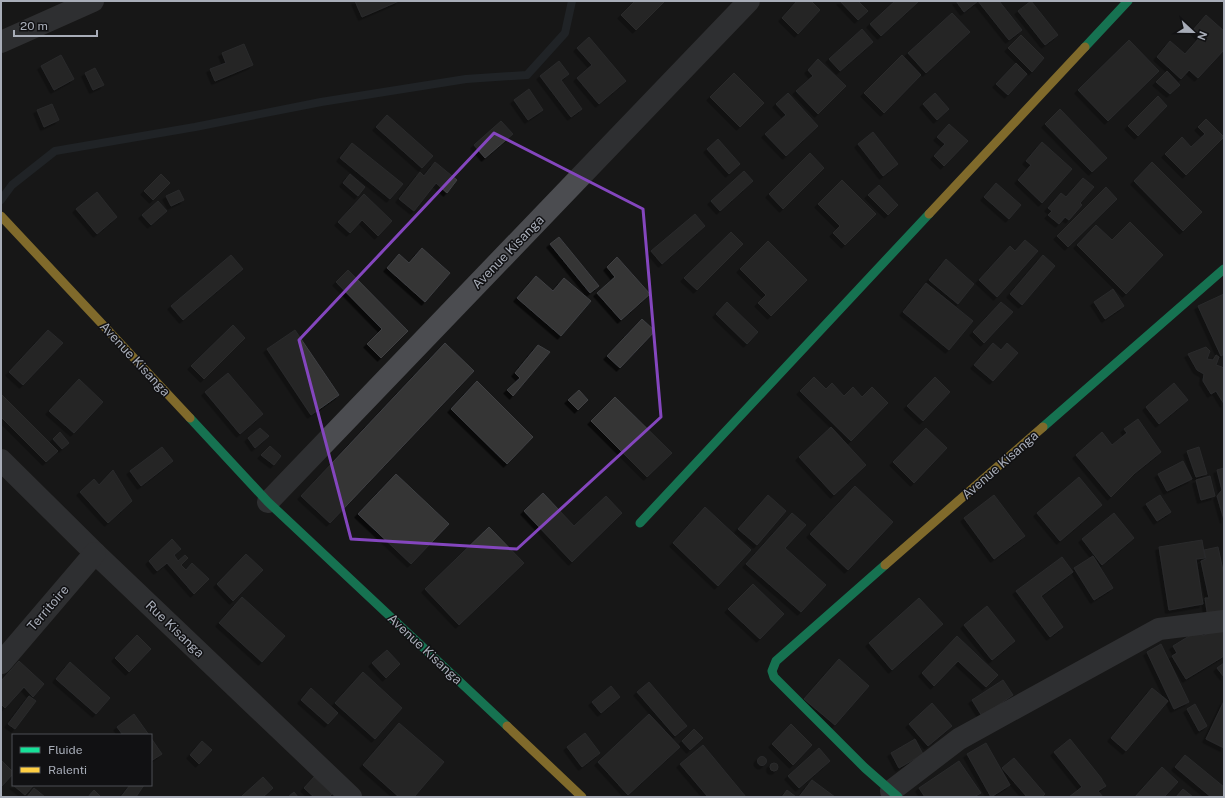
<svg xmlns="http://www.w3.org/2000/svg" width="1225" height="798" font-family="'Public Sans',sans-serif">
<defs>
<filter id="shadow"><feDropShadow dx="-3.5" dy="3.5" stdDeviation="0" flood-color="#0009"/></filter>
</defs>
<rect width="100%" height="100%" fill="#171717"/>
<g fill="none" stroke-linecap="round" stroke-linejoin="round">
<path stroke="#2a3239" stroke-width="8" d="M1,200L12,185L55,151L195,127L321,102L466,79L527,75L565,33L572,1"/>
</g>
<g fill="#353536" stroke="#3f4043" filter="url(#shadow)">
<path d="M355,1H399L362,17Z"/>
<path d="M635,1H665L636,30L621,15Z"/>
<path d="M797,1H811L820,10L798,34L782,18Z"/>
<path d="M840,1H858L868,11L858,20Z"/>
<path d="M895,1H919L881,36L870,24Z"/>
<path d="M956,1H978L964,12Z"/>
<path d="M978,1H999L1022,30L1009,40Z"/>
<path d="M1031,1L1058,35L1045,45L1018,11Z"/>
<path d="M952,13L970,32L926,73L908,53Z"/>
<path d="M1206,15L1224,31V50L1198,78L1189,70L1181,79L1157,57L1170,41L1185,54L1200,37L1193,30Z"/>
<path d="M862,29L873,42L840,71L829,59Z"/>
<path d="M1021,35L1044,58L1032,72L1008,48Z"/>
<path d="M589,37L626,81L599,104L577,78L592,65L577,48Z"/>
<path d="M1129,40L1159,71L1108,121L1078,90Z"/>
<path d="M244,44L253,65L215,81L210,69L226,63L222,53Z"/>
<path d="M61,55L74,79L54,90L41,66Z"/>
<path d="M902,55L921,75L884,113L864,93Z"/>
<path d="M818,59L846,86L818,114L796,91L813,76L808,70Z"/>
<path d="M559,61L569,74L561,80L582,109L571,117L540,76Z"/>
<path d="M1016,63L1027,74L1008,95L996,84Z"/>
<path d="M95,68L104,85L93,90L85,73Z"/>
<path d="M1167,71L1180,85L1170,94L1156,82Z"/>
<path d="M734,73L764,103L740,127L710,97Z"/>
<path d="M529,89L543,110L528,120L514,100Z"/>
<path d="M788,93L818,126L786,156L765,134L786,115L776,104Z"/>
<path d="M935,93L949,109L937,120L923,104Z"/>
<path d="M1158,96L1167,106L1138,136L1128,126Z"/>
<path d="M52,104L59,120L44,127L37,110Z"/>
<path d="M1060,109L1107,158L1092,172L1045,124Z"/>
<path d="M387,115L433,156L422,168L376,127Z"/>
<path d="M1206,119L1224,137L1186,175L1165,154L1182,137L1191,147L1205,134L1198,127Z"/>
<path d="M501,121L513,134L485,158L474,145Z"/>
<path d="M949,124L968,141L944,166L934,156L945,144L937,137Z"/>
<path d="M873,132L898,164L883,176L858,144Z"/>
<path d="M718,139L740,164L729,174L707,149Z"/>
<path d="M1042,142L1072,169L1042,203L1018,180L1031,165L1026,161Z"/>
<path d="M352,143L403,184L390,199L340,158Z"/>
<path d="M810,153L824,168L783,209L769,194Z"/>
<path d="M435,162L457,180L447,193L436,183L414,211L399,199L420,172L424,176Z"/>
<path d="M1152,162L1202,212L1183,231L1134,181Z"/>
<path d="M744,171L753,181L720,211L711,201Z"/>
<path d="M161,174L170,183L153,200L144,191Z"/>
<path d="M350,174L365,187L358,196L343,183Z"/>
<path d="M1083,178L1094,187L1080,203L1082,205L1069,220L1065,217L1059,224L1048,215L1052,211L1048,208L1061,193L1066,197Z"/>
<path d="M842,180L876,214L845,245L833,233L840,226L818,204Z"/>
<path d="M996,183L1021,205L1009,219L984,197Z"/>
<path d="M879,185L898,205L888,215L868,195Z"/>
<path d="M1106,187L1117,199L1068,247L1057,236Z"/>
<path d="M179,190L184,200L171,206L166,196Z"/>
<path d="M97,192L117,217L97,234L76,209Z"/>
<path d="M364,194L392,221L378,236L362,220L350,233L338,222Z"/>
<path d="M158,201L167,211L151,225L142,215Z"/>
<path d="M695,214L705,226L662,264L651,251Z"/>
<path d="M1130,222L1163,255L1126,294L1077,245L1096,225L1112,240Z"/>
<path d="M731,232L743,244L697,290L684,278Z"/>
<path d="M559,237L599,286L590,293L550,244Z"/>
<path d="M1025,240L1038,251L997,297L979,280L1010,246L1015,251Z"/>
<path d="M768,241L807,280L771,316L758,303L766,295L740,269Z"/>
<path d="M422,248L450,273L425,302L387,268L399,254L409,263Z"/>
<path d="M231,255L243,269L183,320L171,306Z"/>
<path d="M1043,255L1055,266L1022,305L1010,294Z"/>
<path d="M617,257L650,294L621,320L597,293L615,277L607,267Z"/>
<path d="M946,259L974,284L958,304L929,280Z"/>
<path d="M348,270L408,331L381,358L367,344L382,329L336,282Z"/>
<path d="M536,276L553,291L564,278L591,301L561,336L517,298Z"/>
<path d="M926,283L973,321L949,350L903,312Z"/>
<path d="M1113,289L1124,306L1105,319L1094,302Z"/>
<path d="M1224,294V354L1221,356L1198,306Z"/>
<path d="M727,302L758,332L747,344L716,314Z"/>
<path d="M1001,302L1013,312L984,343L973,332Z"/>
<path d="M642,319L655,331L620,368L607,356Z"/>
<path d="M233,325L245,338L204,379L191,366Z"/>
<path d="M48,330L63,343L23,385L9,372Z"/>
<path d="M295,330L339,395L311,415L267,349Z"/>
<path d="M445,343L474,371L330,523L301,496Z"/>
<path d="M993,343L1001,350L1007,343L1018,353L993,381L974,365Z"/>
<path d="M538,345L550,352L513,396L507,390L520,378L515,373Z"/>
<path d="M1206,347L1210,351L1207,359L1213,360L1216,355L1219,357L1216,365L1222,367L1224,369V404L1216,391L1211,394L1203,381L1204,374L1197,370L1188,354Z"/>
<path d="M228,373L263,414L240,434L205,392Z"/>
<path d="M814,377L826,389L832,383L844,396L853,387L862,397L872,387L888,403L851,441L800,391Z"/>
<path d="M935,377L950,392L923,421L907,406Z"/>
<path d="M79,379L103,402L74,433L49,411Z"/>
<path d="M477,381L533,437L507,464L451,409Z"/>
<path d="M1174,383L1188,400L1159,424L1146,407Z"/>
<path d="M579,390L588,400L578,410L568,400Z"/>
<path d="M1,394L58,451L46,462L1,417Z"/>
<path d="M615,397L672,453L647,477L591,421Z"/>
<path d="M1138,419L1161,452L1135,473L1111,497L1076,455L1102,432L1112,445L1127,433L1124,429Z"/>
<path d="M831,427L866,465L834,495L799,457Z"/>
<path d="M260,428L269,436L255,448L248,438Z"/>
<path d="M926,428L947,448L914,483L893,462Z"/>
<path d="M60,432L69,443L62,449L53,439Z"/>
<path d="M270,446L281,456L274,465L261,455Z"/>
<path d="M162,447L173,461L141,486L130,471Z"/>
<path d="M1199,447L1207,474L1196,477L1187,451Z"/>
<path d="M1183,461L1192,479L1167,491L1158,474Z"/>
<path d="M1224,468V520L1217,496L1222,490L1217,470Z"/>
<path d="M113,470L132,501L108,523L80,492L94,479L99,485Z"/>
<path d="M396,474L449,524L411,564L358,514Z"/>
<path d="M1210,476L1215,496L1201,500L1196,480Z"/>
<path d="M1079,477L1102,505L1060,541L1037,513Z"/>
<path d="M855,486L893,522L848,570L810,534Z"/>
<path d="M543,493L574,526L606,496L622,513L572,562L524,511Z"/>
<path d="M768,495L786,511L757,545L738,529Z"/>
<path d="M994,495L1025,536L994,559L964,518Z"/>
<path d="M1160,495L1171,512L1157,521L1146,504Z"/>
<path d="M705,507L751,550L718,586L673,543Z"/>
<path d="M792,513L806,525L785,548L826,585L801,612L746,564Z"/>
<path d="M1114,513L1134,538L1102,565L1082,539Z"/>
<path d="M489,527L524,563L459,625L425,589Z"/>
<path d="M172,539L181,549L174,555L178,561L185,555L188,558L181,565L186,570L192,563L209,579L194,594L167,563L157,571L149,561Z"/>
<path d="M1202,540L1205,558L1196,559L1203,604L1169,610L1159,547Z"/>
<path d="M1218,547L1224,575V615L1208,618L1205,598H1209L1201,561L1206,559L1204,550Z"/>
<path d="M246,554L263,570L233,601L217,584Z"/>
<path d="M1093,556L1113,588L1094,600L1074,568Z"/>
<path d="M1062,557L1073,572L1041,596L1063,627L1050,637L1016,591Z"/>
<path d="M753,584L784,614L760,639L728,609Z"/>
<path d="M242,597L285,636L262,662L219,623Z"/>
<path d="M919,598L943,624L892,670L869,643Z"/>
<path d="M987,606L1015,641L992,660L964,625Z"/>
<path d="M1220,626L1224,632V656L1186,679L1172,656L1177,653L1173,646L1199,630L1203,636Z"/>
<path d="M137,635L151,649L129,672L115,658Z"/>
<path d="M957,636L998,675L986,687L958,661L934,686L922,673Z"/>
<path d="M1161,644L1189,702L1174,709L1147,652Z"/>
<path d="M387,650L400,664L386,678L372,663Z"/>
<path d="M839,659L869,686L835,725L804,699Z"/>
<path d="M19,661L44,684L33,697L24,687L5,708L1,704V681Z"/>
<path d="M70,662L110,698L96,714L56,679Z"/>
<path d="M1224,663V677L1217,668Z"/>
<path d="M363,672L402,708L375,739L335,703Z"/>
<path d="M1003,680L1013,695L982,716L972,700Z"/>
<path d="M649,682L687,726L675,736L637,692Z"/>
<path d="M611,686L620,697L601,713L592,702Z"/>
<path d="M311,688L338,713L328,724L301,700Z"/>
<path d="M1152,688L1168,701L1126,751L1111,738Z"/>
<path d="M29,696L36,701L15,729L8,724Z"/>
<path d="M1224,701V748L1206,739Z"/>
<path d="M932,703L952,726L928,746L909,724Z"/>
<path d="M1195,704L1207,726L1199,731L1187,709Z"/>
<path d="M134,714L149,735H123L117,727Z"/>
<path d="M649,714L680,747L628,795L598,762Z"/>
<path d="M399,723L444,762L414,797H399L363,765Z"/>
<path d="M791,724L812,745L793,765L772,744Z"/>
<path d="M694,729L703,738L690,750L682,741Z"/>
<path d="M585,733L600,753L582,767L567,747Z"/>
<path d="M151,738L162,754L151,761Z"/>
<path d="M915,739L923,754L899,768L891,753Z"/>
<path d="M1070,739L1102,779V780L1106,786L1098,791L1103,797H1069L1082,787L1054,752Z"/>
<path d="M202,741L212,750L199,764L190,755Z"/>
<path d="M986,743L1010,785L991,797L967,754Z"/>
<path d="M703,745L746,797H708L680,764Z"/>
<path d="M819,748L830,761L799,788L788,776Z"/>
<path d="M1185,755L1224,787V797H1211L1175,767Z"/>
<circle cx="762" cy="761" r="4.5"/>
<path d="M1014,758L1045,794L1042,797H1027L1002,768Z"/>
<path d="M1,760L13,772V774L1,787Z"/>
<path d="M959,761L981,793L974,797H925L919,788Z"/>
<circle cx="774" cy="767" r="4"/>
<path d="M1162,767L1178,782L1164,797H1135Z"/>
<path d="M263,777L273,788L263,797H243L242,796Z"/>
<path d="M314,777L332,794L329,797H314L304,788Z"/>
<path d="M812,780L835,797H799Z"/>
<path d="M13,785H34L25,795Z"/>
<path d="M130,785H144L136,797H121Z"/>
<path d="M34,788L45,797H27Z"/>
<path d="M1183,789L1193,797H1176Z"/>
<path d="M94,790L101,797H88Z"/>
<path d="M787,790L796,797H782Z"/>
<path d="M294,792L298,797H288Z"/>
</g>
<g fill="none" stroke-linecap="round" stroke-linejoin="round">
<g stroke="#4b4c50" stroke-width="22">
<path d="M1,42L93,1"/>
<path d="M1,460L95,553L351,797"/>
<path d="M268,502L749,1"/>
<path d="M1,663L95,553"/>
<path d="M891,791L959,739L1159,629L1224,621"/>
</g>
<g stroke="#16e098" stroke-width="9">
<path d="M1085,47L1128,1"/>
<path d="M190,418L268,502L507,726"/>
<path d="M1043,427L1224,269"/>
<path d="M640,523L929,214"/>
<path d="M885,565L776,661L772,671L774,677L865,768L898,797"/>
</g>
<g stroke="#ffcf43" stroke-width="9">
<path d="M929,214L1085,47"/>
<path d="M1,216L190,418"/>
<path d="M885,565L1043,427"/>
<path d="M507,726L582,797"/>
</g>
</g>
<path d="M0 0H1225V798H0ZM494,133L643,209L661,417L517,549L351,539L299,340Z" fill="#171717" fill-opacity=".55" fill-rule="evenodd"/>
<path fill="none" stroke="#8446be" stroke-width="3" stroke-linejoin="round" d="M494,133L643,209L661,417L517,549L351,539L299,340Z"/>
<g text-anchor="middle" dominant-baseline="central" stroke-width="3" stroke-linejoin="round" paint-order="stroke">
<g font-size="13" fill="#a8adb8" stroke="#111113">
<text transform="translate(508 252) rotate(-46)">Avenue Kisanga</text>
<text transform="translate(135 359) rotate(47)">Avenue Kisanga</text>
<text transform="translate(1000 465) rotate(-41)">Avenue Kisanga</text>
<text transform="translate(48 608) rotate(-49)">Territoire</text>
<text transform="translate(175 629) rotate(44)">Rue Kisanga</text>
<text transform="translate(425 649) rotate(43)">Avenue Kisanga</text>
</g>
</g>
<rect width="1225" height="798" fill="none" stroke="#a8adb8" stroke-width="4"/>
<rect x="12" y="734" width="140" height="52" fill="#111113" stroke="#4d4f55"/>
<rect x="20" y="747" width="20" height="6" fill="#16e098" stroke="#4d4f55"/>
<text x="48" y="754" font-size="12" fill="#a8adb8">Fluide</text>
<rect x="20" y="767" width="20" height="6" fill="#ffcf43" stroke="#4d4f55"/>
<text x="48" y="774" font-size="12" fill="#a8adb8">Ralenti</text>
<g transform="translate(1193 32) rotate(112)" stroke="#111113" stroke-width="3" paint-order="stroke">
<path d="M0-3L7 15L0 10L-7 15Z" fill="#a8adb8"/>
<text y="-6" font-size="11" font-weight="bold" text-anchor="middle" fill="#a8adb8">N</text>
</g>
<path d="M14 30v6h83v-6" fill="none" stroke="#a8adb8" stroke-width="2"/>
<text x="20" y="30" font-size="12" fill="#a8adb8" stroke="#111113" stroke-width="3" paint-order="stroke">20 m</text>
</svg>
